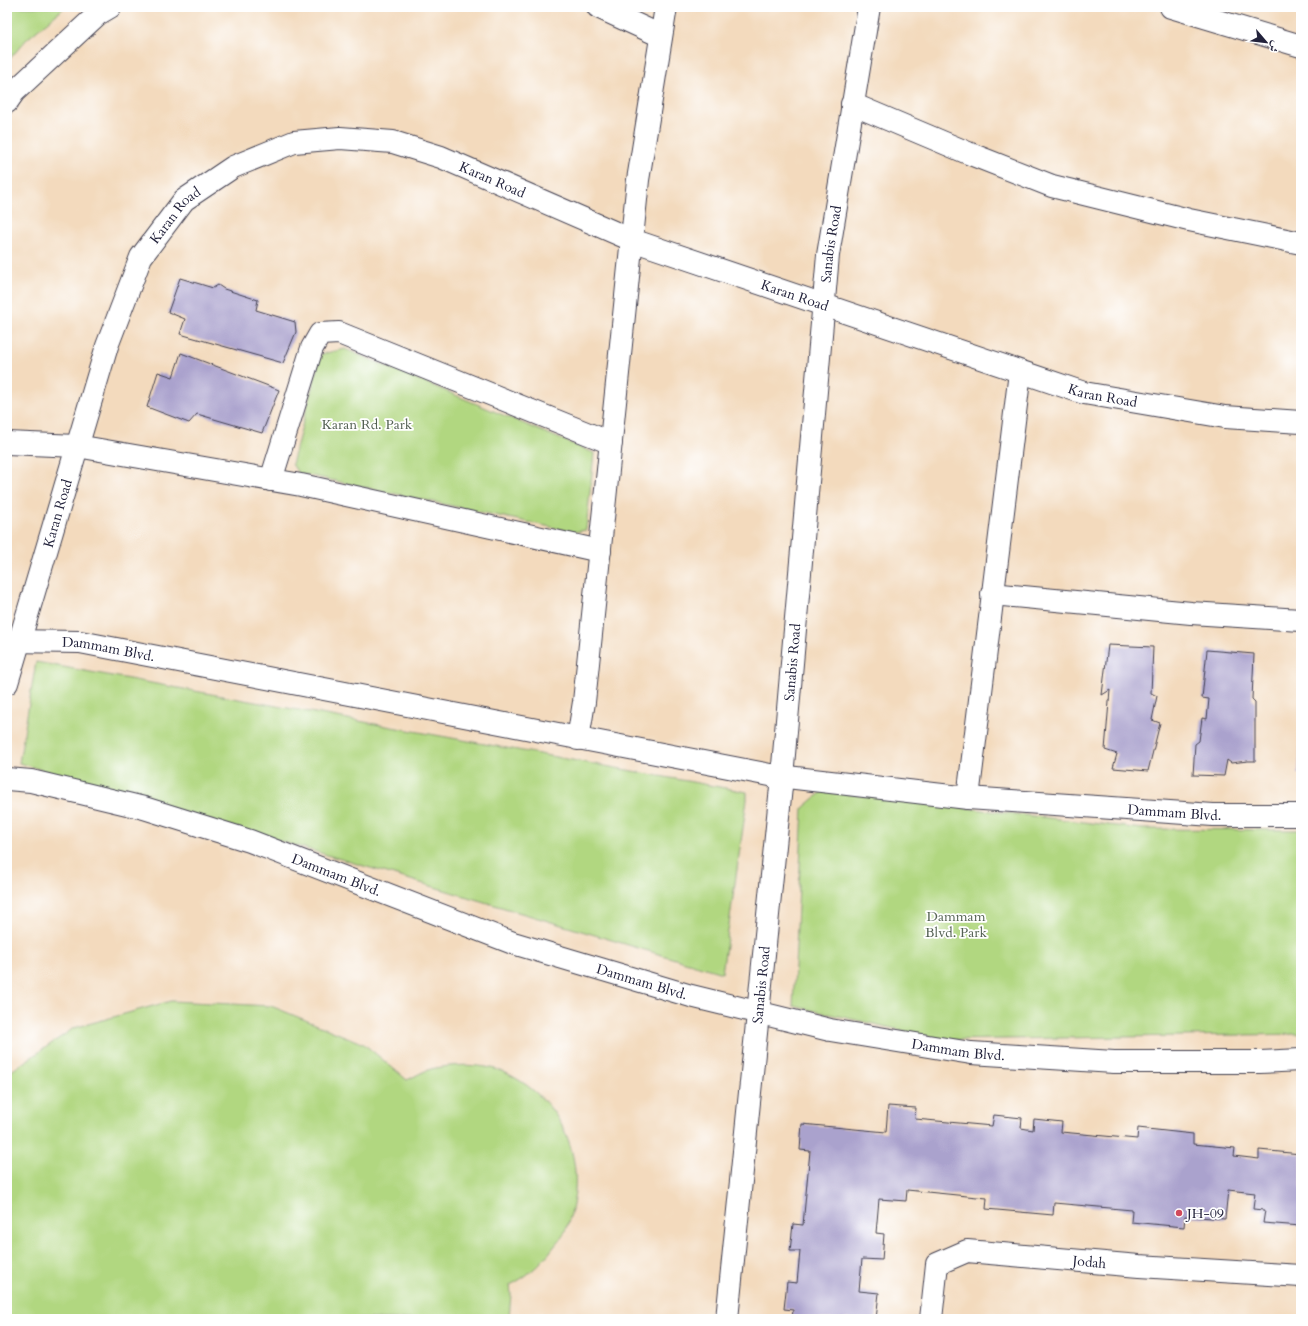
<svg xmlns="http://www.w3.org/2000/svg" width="1308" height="1326" font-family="Cardo,Amiri,serif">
<rect width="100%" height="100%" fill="#fff"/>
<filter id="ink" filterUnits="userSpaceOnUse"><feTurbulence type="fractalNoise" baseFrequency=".025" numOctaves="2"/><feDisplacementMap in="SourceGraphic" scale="8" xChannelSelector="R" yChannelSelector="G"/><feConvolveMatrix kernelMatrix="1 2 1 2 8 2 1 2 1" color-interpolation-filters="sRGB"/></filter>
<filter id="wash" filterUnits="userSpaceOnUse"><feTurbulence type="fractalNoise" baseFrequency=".012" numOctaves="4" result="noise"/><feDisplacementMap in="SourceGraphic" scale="16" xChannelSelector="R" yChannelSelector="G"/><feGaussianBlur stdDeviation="0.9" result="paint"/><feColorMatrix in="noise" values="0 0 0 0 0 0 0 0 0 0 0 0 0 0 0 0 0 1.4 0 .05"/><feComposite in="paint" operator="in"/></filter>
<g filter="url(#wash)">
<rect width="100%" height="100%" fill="#f3dabd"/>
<g fill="#b1d780" stroke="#6a7c5e">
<path d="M7,7H65L26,40L7,62Z"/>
<path d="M345,349L594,453L586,530L574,532L298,473L292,464L321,354Z"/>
<path d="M36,662L747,792V800L722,973L19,763Z"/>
<path d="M823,791L1142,829L1301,830V1034L945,1040L793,1006L803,808Z"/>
<path d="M171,1001L271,1006L364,1044L407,1080C414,1077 423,1071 431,1069C454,1064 484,1063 506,1073C567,1102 591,1169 565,1231C563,1237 557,1243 553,1248C542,1263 527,1277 510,1285L511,1294L509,1319H7V1074L74,1028Z"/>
</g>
<g id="blocks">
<g fill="#aaa2cd">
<path d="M180,278L213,288L218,285L224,289L258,300L256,310L295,322L296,332L283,363L180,334L185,319L168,312Z"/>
<path d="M181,353L279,390L262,433L197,414L189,423L147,407L158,372L173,377Z"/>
<path d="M1108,645L1153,647L1151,693L1157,696L1152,720L1160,723L1148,771L1113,768L1117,754L1105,750L1110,690L1102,695Z"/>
<path d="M1207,650L1254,654L1252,699L1255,702V761H1248L1231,763L1227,760L1224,776L1193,775L1195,744L1199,741L1202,718L1207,719L1209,699L1202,698Z"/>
<path d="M1300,743H1301V774H1298Z"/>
<path d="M888,1106L916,1108L915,1119L992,1126L994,1115L1022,1118L1021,1128L1033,1130L1034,1119L1062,1122L1061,1132L1137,1139L1138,1128L1193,1134V1144L1235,1148L1234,1156L1259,1159V1150L1301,1154V1226L1263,1223L1265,1210L1253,1209L1255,1193L1228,1190L1225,1219L1185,1216L1184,1227L1131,1222L1132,1210L1054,1203L1053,1215L986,1209L987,1198L907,1190L906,1201L879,1199L876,1233L884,1234L882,1260L862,1259L859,1291L879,1293L876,1319H792L793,1310L784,1309L787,1282L797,1283L800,1251H790L793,1224L803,1225L810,1151L800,1150L802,1124L886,1132Z"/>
</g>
</g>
</g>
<g filter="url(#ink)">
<use href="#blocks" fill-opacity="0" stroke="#413e4e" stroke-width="1"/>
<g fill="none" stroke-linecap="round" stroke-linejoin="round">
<g stroke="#413e4e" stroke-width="24">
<g id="minor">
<path d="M598,7L661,36"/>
<path d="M1171,7L1301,46"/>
<path d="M7,102L14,92L98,14L110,7"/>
<path d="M852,104L968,153L1052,186L1189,220L1301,243"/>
<path d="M7,443L77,446L301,485L600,551"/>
<path d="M271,480L312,348L320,334L339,333L611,443"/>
<path d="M992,594L1191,613L1301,620"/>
<path id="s1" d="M7,683L107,346L141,257L184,200L233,167L294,142L340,138L393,142L441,157L632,240L1084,393L1225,417L1301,422"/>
<path d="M578,739L584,702L638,180L666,7"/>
<path d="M968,798L1020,372"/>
<path id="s2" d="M727,1319L782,777L828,255L869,7"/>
<path id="s3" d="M931,1319L937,1264L967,1251L1139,1266L1301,1276"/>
</g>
</g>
<g stroke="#413e4e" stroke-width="24">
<g id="major">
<path id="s4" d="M7,641L80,642L770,775L968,798L1213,815H1301"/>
<path id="s5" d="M7,779L31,781L144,808L250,841L513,943L691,996L830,1030L971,1053L1114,1062H1260L1301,1060"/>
</g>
</g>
<use href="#minor" stroke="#fff" stroke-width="22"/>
<use href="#major" stroke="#fff" stroke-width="22"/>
</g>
</g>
<circle fill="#d1495b" stroke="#fff" stroke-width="1.5" cx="1179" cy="1213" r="4"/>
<g text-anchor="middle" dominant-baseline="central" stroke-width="3.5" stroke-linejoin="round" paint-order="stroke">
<g font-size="14" fill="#22223b" stroke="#fff">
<text stroke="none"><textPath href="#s1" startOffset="849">Karan Road</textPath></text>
<text stroke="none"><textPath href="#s1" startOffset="501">Karan Road</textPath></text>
<text stroke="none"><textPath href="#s2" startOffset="1080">Sanabis Road</textPath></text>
<text stroke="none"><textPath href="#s1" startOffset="1173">Karan Road</textPath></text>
<text stroke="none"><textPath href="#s1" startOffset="1497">Karan Road</textPath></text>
<text stroke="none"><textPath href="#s1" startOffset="177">Karan Road</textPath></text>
<text stroke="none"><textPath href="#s4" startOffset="102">Dammam Blvd.</textPath></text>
<text stroke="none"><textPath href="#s2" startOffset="660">Sanabis Road</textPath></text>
<text stroke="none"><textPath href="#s4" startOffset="1182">Dammam Blvd.</textPath></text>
<text stroke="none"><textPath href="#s5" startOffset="344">Dammam Blvd.</textPath></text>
<text stroke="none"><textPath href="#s5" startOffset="668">Dammam Blvd.</textPath></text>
<text stroke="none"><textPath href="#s2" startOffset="336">Sanabis Road</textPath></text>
<text stroke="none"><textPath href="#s5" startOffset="992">Dammam Blvd.</textPath></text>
<text stroke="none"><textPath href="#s3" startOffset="211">Jodah</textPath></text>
</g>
<g font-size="14" fill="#546153" stroke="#fff">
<text x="367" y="424">Karan Rd. Park</text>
<text x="956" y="916">Dammam<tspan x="956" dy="16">Blvd. Park</tspan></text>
</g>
<g font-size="14" fill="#22223b" stroke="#fff" text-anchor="start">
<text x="1187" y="1213">JH-09</text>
</g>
</g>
<rect width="1308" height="1326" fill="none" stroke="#fff" stroke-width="24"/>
<g transform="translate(1266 42) rotate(118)" stroke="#ffffff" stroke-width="3" paint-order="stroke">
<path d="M0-3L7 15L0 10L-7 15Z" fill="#22223b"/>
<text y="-6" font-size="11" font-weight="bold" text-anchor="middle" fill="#22223b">ش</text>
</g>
</svg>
